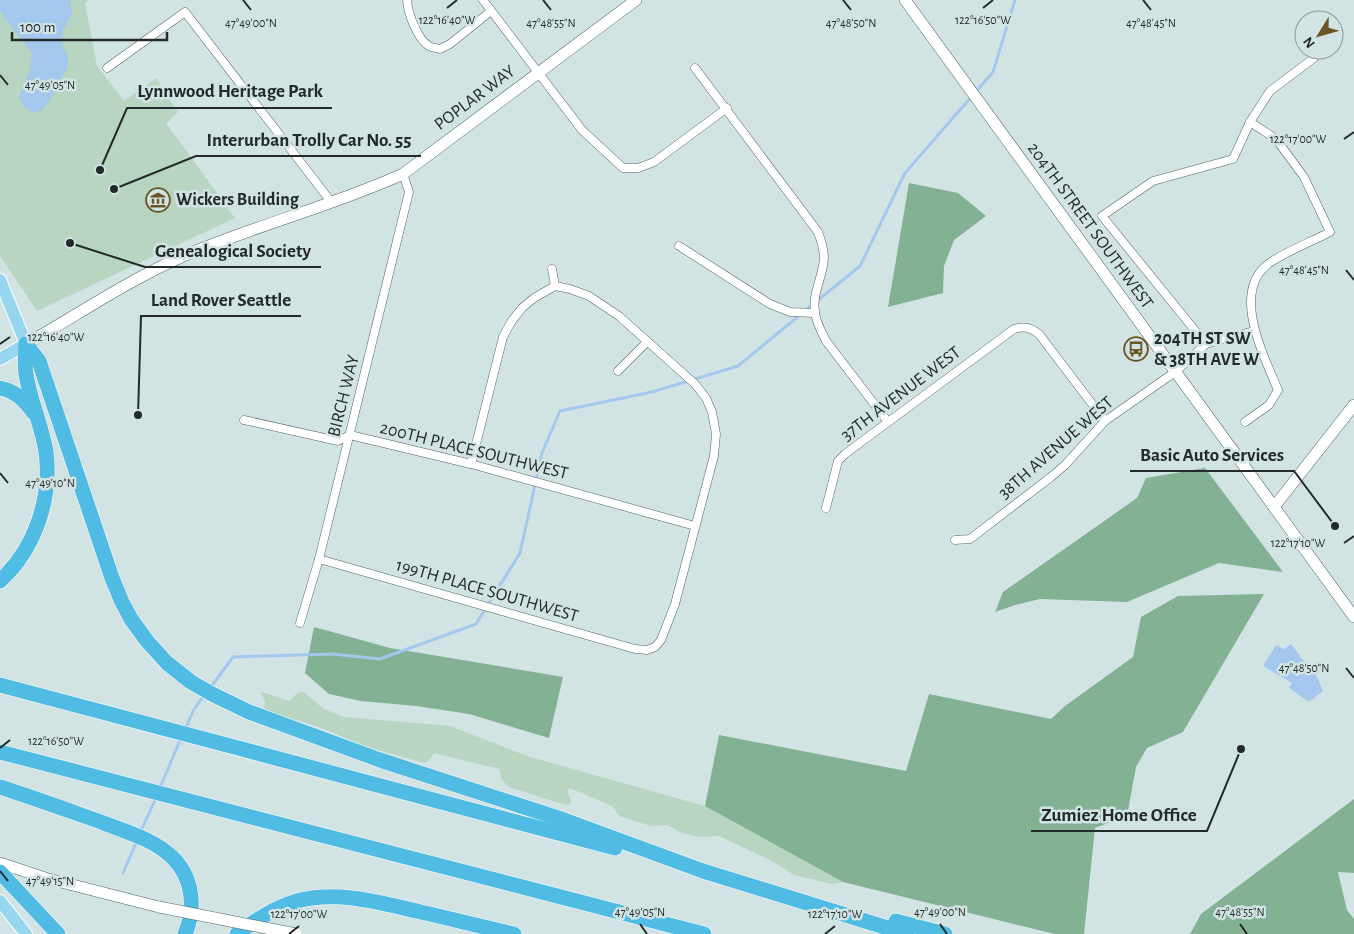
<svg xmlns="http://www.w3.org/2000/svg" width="1354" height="934" font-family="'Alegreya Sans',sans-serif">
<rect width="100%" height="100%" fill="#d2e3e4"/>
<g fill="#b7d5c1">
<path d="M0,0H88L85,3L97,66L124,101L156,78L178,112L166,123L235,218L37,311L0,256Z"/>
<path d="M302,691L324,709L344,717L450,726L530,757L705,806L843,882L832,884L794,875L772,861L719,836L699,837L682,833L667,825L651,826L619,816L612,806L570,788L567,790L571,801L569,805L562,804L509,787L502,780L499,769L434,753L430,759L425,763L367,747L324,729L297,720L290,721L264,709L265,702L261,692L290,701L295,695Z"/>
</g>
<g fill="#83b193">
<path d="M909,183L958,193L986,216L954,240L944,266L943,293L888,307Z"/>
<path d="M1205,468L1283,572L1219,563L1127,602L1040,599L1015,605L995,612L1003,592L1137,498L1146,478Z"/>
<path d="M1264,594L1183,732L1147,748L1136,767L1127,816L1095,828L1084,934H1055L843,882L705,806L719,735L906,771L929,694L1051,719L1065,706L1133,657L1141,617L1178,596Z"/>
<path d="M314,627L390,648L563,677L549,738L469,714L416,706L361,701L329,694L305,673Z"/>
<path d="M1354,799V873L1338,872L1347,910L1354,919V934H1190L1201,914Z"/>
</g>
<g fill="#a4c8ed">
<path d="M0,0H70L72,14L63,30L62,46L68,55L67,68L50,100L42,110L33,113L24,107L19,97L30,69L32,53L0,12Z"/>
<path d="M1291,644L1303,660L1309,664L1315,672L1323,691L1309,702L1289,688L1292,683L1263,666L1276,645L1284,649Z"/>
</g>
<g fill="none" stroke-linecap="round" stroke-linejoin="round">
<g stroke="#a4c8ed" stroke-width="3">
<path d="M806,310L860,266L905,173L993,72L1015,0"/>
<path d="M211,687L233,657L333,654L380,659L476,624L520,553L542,453L560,411L652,392L738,366L801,314"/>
<path d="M185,730L193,711L205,694"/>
<path d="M159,790L181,738"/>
<path d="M140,833L156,798"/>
<path d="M123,873L137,841"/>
</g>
<g stroke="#546364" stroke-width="9">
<g id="street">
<path d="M407,0C408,13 417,39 429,46C432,48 437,48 440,49L450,44L491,11"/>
<path d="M483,0L582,130L623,168H638L654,162L727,108"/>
<path d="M107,68L185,12L332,203"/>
<path d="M695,68L818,232C821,240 824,249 824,258C823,277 812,293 815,312C816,323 822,332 826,341L888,422"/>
<path d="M679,246L770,304L790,312L815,313"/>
<path d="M552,269L555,286"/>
<path d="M1206,344L1254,331"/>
<path d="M618,371L647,342"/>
<path d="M244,420L338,441L350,435L471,464L695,526"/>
<path d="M1245,422L1269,405L1278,390C1264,356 1229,289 1271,262C1289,250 1311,242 1330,232L1304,177L1276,139L1250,122"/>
<path d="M826,508L838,461L845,454L1014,329C1024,326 1030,327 1039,334L1105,421"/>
<path d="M955,540L970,539L1051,477L1065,465L1105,421L1175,372L1206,344L1102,216L1153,181L1233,159L1250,122L1270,91L1314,58"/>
<path d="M319,559L635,649L647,650L655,647L661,640L675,604L714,456L716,434L712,412L706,398L695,384L619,316L589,296L570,289L555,286L534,298L522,308L511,322L503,337L471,464"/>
<path d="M300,623L319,559L409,192L403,174"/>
</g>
</g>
<g stroke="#546364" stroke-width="12">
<g id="secondary">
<path d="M905,0L1354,617"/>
<path d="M26,344C79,314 130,279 186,255C257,225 332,206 403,174L636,0"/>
<path d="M1274,507L1354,405"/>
<path d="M0,863L45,878L159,907"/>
</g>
</g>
<g stroke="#fff" stroke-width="14">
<g id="primary">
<path d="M0,280L26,344L0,359"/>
<path d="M0,901L26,934"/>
</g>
</g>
<g stroke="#fff" stroke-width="16">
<g id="highway">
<path d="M26,344L39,361L112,578L122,602L131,619L147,641L167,663L191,682L212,694L249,712L380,760L564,820L703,871L907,934"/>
<path d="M0,388C15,391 24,399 33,412"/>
<path d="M0,581C35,549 52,498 46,452C42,426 30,401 26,374C24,365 26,353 26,344"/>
<path d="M0,685L615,848"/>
<path d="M0,752L704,934"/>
<path d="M0,787C34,798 67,810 101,822C124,831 153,839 172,857C193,877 196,908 185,934"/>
<path d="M0,872L58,934"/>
<path d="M896,921L945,934"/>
<path d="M237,934C256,920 274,908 297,901C339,890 381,903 421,912C452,919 483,927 514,934"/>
</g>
</g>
<use href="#street" stroke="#fff" stroke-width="8"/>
<use href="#secondary" stroke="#fff" stroke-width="11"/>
<use href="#primary" stroke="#96d6ee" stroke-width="12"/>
<use href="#highway" stroke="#50bbe3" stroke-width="15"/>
<g stroke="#546364" stroke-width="12" stroke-linecap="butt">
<path id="secondary-bridge" d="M159,907L296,934"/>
</g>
<use href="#secondary-bridge" stroke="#fff" stroke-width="11"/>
</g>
<path fill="none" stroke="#242a2a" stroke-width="2" d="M243,0L251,10M543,0L551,10M843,0L851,10M1143,0L1151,10M447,8L457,0M983,8L993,0M0,75L8,85M1344,139L1354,132M1346,270L1354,280M0,344L10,337M0,473L8,483M1344,543L1354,536M1346,668L1354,678M0,748L10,740M0,871L8,881M640,924L647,934M940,924L947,934M1240,924L1247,934M289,934L299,926M825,934L835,926"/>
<defs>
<g id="museum-ring" transform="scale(1.25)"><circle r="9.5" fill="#d2e3e4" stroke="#6a5625" stroke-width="1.5"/><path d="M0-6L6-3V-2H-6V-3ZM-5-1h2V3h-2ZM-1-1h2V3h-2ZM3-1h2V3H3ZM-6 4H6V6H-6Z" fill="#6a5625"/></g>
<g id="bus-ring" transform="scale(1.25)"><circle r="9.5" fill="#d2e3e4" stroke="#6a5625" stroke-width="1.5"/><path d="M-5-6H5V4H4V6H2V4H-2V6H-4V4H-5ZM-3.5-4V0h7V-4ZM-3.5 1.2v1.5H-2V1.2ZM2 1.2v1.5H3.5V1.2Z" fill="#6a5625"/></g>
</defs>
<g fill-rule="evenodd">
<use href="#museum-ring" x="158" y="200"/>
<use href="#bus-ring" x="1136" y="349"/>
</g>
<g text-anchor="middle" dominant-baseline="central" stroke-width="5" stroke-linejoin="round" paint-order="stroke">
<g font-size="18" fill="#242a2a" stroke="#d2e3e4">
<text transform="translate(475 98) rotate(-37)">POPLAR WAY</text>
<text transform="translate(1090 226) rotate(54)">204TH STREET SOUTHWEST</text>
<text transform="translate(901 394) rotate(-37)">37TH AVENUE WEST</text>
<text transform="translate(344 396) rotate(-76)">BIRCH WAY</text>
<text transform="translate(1056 448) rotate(-41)">38TH AVENUE WEST</text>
<text transform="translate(474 451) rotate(14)">200TH PLACE SOUTHWEST</text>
<text transform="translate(487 591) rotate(16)">199TH PLACE SOUTHWEST</text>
</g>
<g font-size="18" font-weight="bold" fill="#242a2a" stroke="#d2e3e4" text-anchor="start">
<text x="176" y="200">Wickers Building</text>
<text x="1154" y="339">204TH ST SW<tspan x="1154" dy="21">&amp; 38TH AVE W</tspan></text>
</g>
</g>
<g font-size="12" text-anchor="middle" fill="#242a2a" stroke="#d2e3e4" stroke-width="5" stroke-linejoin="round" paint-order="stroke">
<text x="447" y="24">122°16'40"W</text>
<text x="983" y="24">122°16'50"W</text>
<text x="251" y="27">47°49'00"N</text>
<text x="551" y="27">47°48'55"N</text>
<text x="851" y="27">47°48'50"N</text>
<text x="1151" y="27">47°48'45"N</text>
<text x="50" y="89">47°49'05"N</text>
<text x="1298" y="143">122°17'00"W</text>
<text x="1304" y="274">47°48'45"N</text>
<text x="56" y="341">122°16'40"W</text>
<text x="50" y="487">47°49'10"N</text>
<text x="1298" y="547">122°17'10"W</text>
<text x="1304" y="672">47°48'50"N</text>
<text x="56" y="745">122°16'50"W</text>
<text x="50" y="885">47°49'15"N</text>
<text x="640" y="916">47°49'05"N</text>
<text x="940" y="916">47°49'00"N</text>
<text x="1240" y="916">47°48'55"N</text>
<text x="299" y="918">122°17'00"W</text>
<text x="835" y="918">122°17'10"W</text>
</g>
<path fill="none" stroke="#242a2a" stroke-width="2" d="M100 170L127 108H332M114 189L196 156H421M70 243L145 267H321M138 415L141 316H301M1335 526L1294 471H1130M1241 749L1207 831H1031"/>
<g fill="#242a2a" stroke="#d2e3e4" stroke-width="2">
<circle cx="100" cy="170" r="5"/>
<circle cx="114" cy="189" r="5"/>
<circle cx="70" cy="243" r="5"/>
<circle cx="138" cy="415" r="5"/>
<circle cx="1335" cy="526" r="5"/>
<circle cx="1241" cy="749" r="5"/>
</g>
<g font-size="19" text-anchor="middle" font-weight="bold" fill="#242a2a" stroke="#d2e3e4" stroke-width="5" stroke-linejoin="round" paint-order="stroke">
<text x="230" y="97">Lynnwood Heritage Park</text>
<text x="309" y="146">Interurban Trolly Car No. 55</text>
<text x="233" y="257">Genealogical Society</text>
<text x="221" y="306">Land Rover Seattle</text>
<text x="1212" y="461">Basic Auto Services</text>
<text x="1119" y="821">Zumiez Home Office</text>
</g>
<g transform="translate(1319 35) rotate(233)"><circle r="24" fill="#d2e3e4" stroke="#8c999a"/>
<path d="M0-4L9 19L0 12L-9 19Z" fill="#6a5625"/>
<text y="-8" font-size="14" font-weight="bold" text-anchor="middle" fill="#242a2a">N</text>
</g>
<path d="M12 32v8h155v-8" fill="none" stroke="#242a2a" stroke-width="2.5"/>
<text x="20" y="32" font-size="15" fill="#242a2a" stroke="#d2e3e4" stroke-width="4" paint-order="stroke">100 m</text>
</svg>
